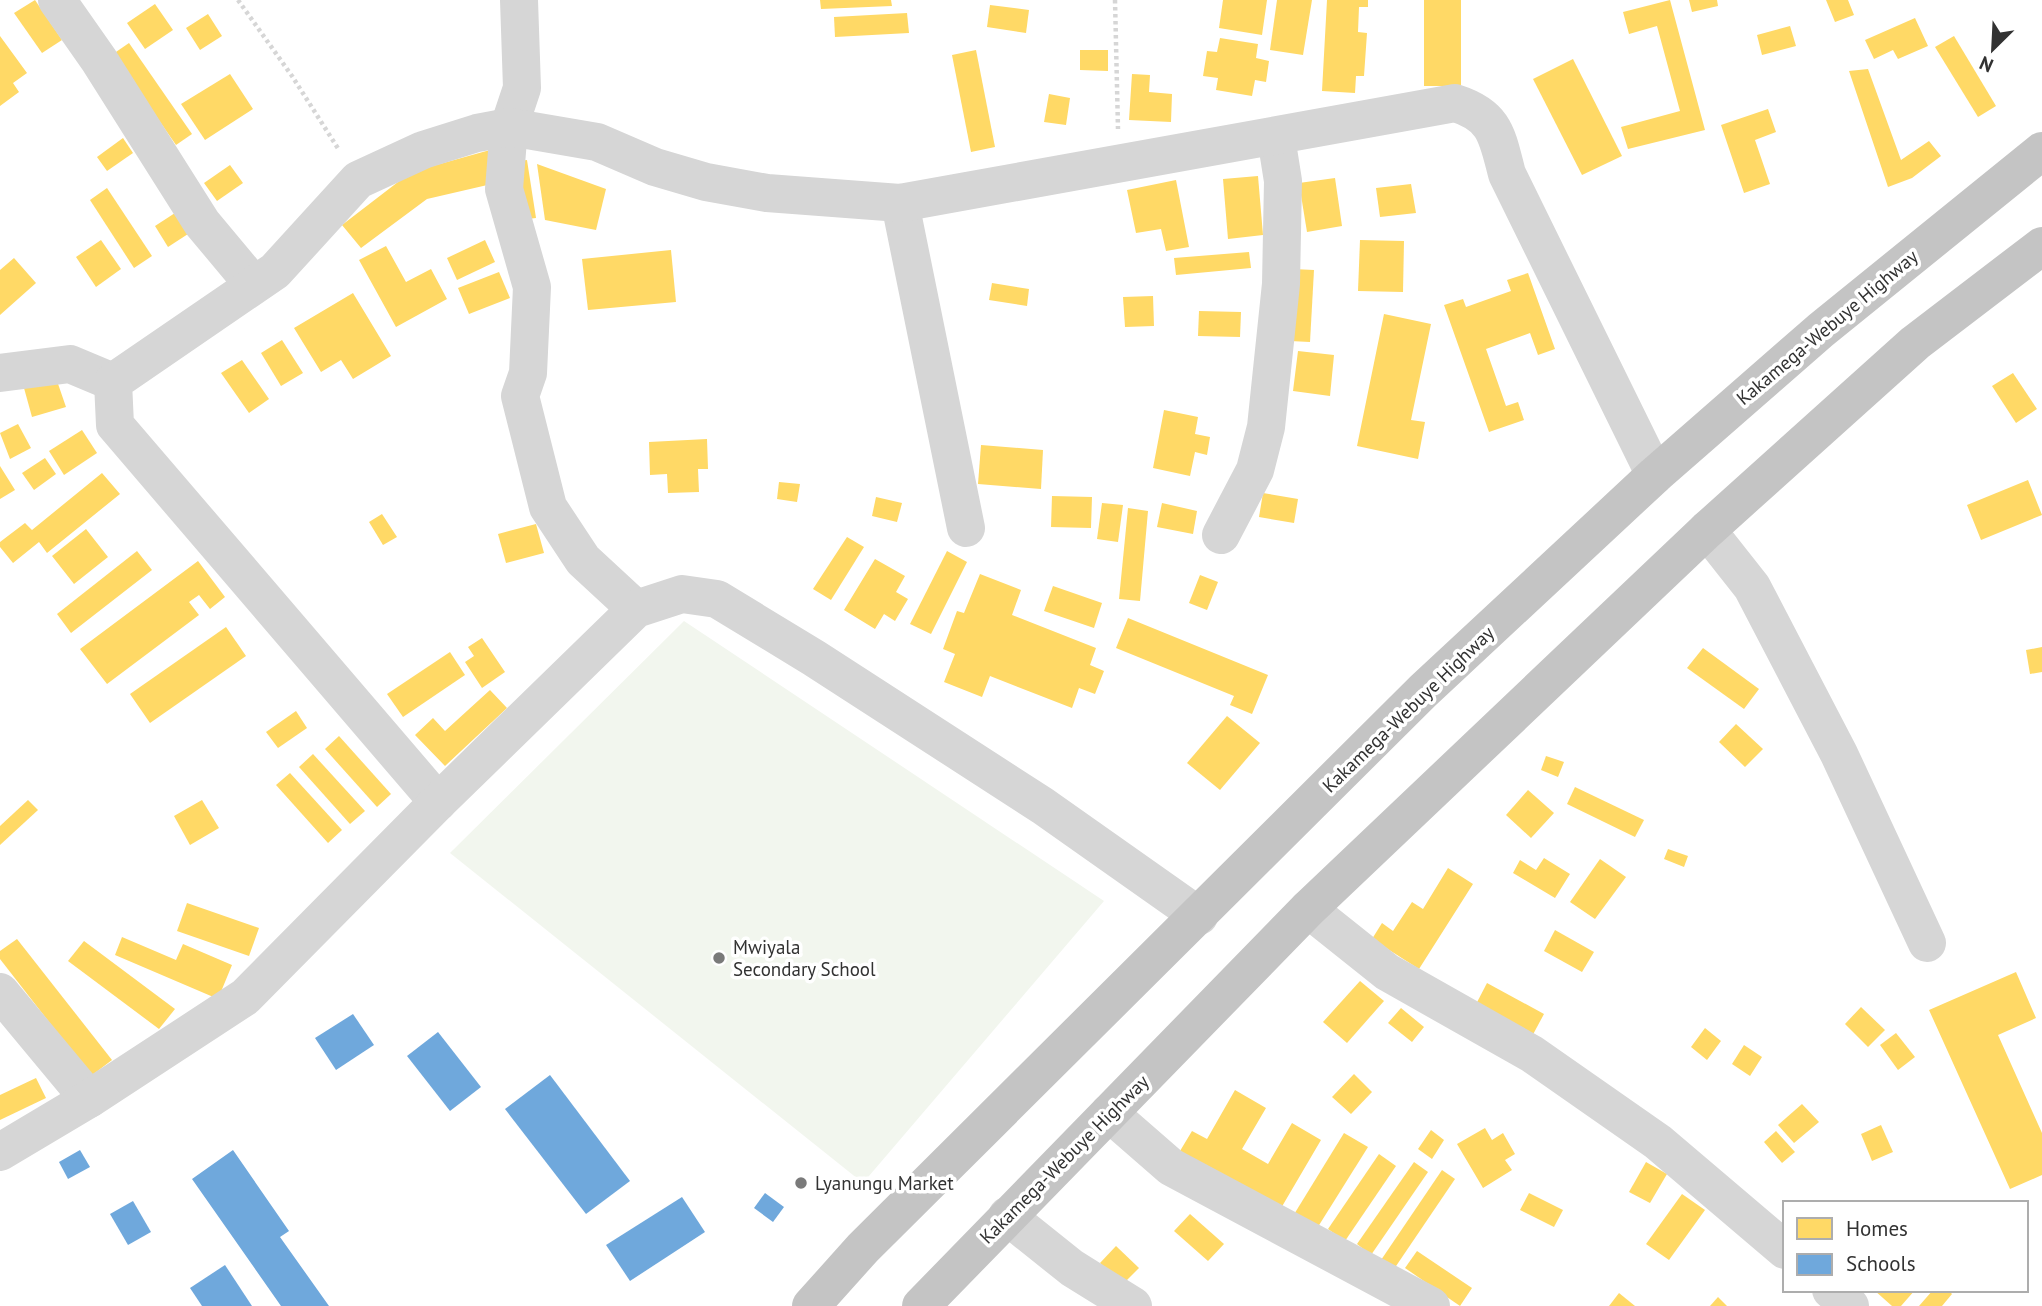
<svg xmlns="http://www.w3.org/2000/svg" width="2042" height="1306" font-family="'PT Sans',sans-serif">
<rect width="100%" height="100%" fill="#fff"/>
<path fill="#f2f6ee" d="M684,621L1104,901L863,1183L450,853Z"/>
<g fill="#ffd966">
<path d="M35,0L62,40L42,53L14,13Z"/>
<path d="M820,0H891L892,6L821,9Z"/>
<path d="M1223,0H1267L1262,35L1219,28Z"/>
<path d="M1277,0H1312L1303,55L1270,50Z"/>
<path d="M1327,0H1368V7H1359L1358,32L1367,33L1364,76H1356L1355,93L1322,91Z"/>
<rect x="1424" y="0" width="37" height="86"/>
<path d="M1670,0L1705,130L1628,149L1621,127L1680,111L1657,26L1629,34L1623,12Z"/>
<path d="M1689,0H1717L1718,6L1692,12Z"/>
<path d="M1826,0H1848L1854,15L1835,22Z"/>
<path d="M155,4L173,30L145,49L127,23Z"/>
<path d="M990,5L1029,10L1026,33L987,27Z"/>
<path d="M907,13L909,33L835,37L834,17Z"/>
<path d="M208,14L222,36L200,50L186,28Z"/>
<path d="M1915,18L1928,46L1898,59L1893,50L1874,59L1865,40Z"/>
<path d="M1790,26L1796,46L1762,55L1757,35Z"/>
<path d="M0,36L27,73L13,83L19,92L0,106Z"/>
<path d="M1954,36L1996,106L1978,117L1935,47Z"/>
<path d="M1220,38L1258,44L1256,58L1269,61L1266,82L1255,80L1252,96L1216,90L1218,78L1203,76L1207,51L1217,52Z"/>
<path d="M129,43L192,134L176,145L113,54Z"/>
<path d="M976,50L995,147L971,152L952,55Z"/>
<path d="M1080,50H1108V71L1080,70Z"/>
<path d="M1573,59L1622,156L1582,175L1533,79Z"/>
<path d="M1868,69L1901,160L1929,141L1941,156L1912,178L1888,187L1849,71Z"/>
<path d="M230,74L253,109L205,140L181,104Z"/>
<path d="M1132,74L1150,75L1149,92L1172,94L1171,122L1129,120Z"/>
<path d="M1049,94L1070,98L1066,125L1044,122Z"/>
<path d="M1768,109L1776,132L1755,140L1770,184L1744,193L1721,125Z"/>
<path d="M123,138L133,153L107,171L97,157Z"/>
<path d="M490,150L496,183L427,199L361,248L342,225L411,172Z"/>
<path d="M527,160L536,218L519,220L510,162Z"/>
<path d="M537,164L606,189L596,230L545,220Z"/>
<path d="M230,165L243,183L217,201L204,183Z"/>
<path d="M1258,176L1263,235L1228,239L1223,179Z"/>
<path d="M1335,178L1342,226L1307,232L1299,183Z"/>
<path d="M1176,180L1189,247L1166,251L1161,229L1136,233L1127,190Z"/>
<path d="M1411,184L1416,213L1380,217L1376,188Z"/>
<path d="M107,188L152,256L134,268L90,200Z"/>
<path d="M175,213L188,234L168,247L155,226Z"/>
<path d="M101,240L121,269L96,287L76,257Z"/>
<path d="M485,240L495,262L457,280L447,258Z"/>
<path d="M1360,240L1404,241L1403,292L1358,291Z"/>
<path d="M386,246L406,282L431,269L447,299L396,327L359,260Z"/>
<path d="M671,250L676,302L588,310L582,259Z"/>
<path d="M1249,252L1251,268L1176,275L1174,258Z"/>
<path d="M14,258L36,283L0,315V270Z"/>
<path d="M1293,269L1314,270L1310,342L1290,341Z"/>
<path d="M499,272L510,298L469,314L458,288Z"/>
<path d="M1528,273L1555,349L1538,355L1530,333L1486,349L1506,406L1518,402L1524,420L1489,432L1444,305L1463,299L1466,307L1511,291L1507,280Z"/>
<path d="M992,283L1029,289L1027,306L989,300Z"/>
<path d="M353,293L391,356L353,379L341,360L321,372L294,328Z"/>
<path d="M1153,296L1154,326L1125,327L1123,297Z"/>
<path d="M1199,311L1241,312L1240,337L1198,336Z"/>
<path d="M1384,314L1431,324L1411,420L1425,422L1418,459L1357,446Z"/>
<path d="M282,340L303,373L281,386L261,353Z"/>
<path d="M1298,351L1334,355L1330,396L1293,391Z"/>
<path d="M242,360L269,399L249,413L221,373Z"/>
<path d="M2013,373L2037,409L2016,423L1992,386Z"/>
<path d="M56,378L66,407L32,417L24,388Z"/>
<path d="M1164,410L1198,417L1195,434L1210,437L1207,455L1195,452L1190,476L1153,468Z"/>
<path d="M18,424L31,448L10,459L0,433Z"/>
<path d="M82,430L97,453L64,475L49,451Z"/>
<path d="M707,439L708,469H698L699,492L668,493L667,474L650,475L649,442Z"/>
<path d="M981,445L1043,450L1041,489L978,484Z"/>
<path d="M45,458L56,474L34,490L22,473Z"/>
<path d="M0,466L15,490L0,499Z"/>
<path d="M102,473L120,494L47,553L39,542L13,563L0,547V542L25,523L32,530Z"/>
<path d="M2028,480L2042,515L1981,540L1967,505Z"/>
<path d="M779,482L800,484L797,502L777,499Z"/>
<path d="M1263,493L1298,499L1294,523L1259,517Z"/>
<path d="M1052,496L1092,497L1091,528L1051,527Z"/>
<path d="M876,497L902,503L897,522L872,516Z"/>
<path d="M1102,503L1123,505L1118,542L1097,539Z"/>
<path d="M1162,503L1197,511L1193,534L1157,527Z"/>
<path d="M1128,508L1148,511L1140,601L1119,599Z"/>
<path d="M382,514L397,537L383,545L369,522Z"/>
<path d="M536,524L544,553L506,563L498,534Z"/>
<path d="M86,529L108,557L74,584L52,556Z"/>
<path d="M847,537L864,547L831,600L813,589Z"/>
<path d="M137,551L152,570L71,633L57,614Z"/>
<path d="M947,551L967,562L931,634L910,624Z"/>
<path d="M875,559L905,576L896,592L908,599L895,621L884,614L875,629L844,610Z"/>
<path d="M198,561L225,597L210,609L199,595L189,602L199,615L107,684L80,649Z"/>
<path d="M980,574L1021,590L1012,615L1096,648L1090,665L1104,671L1095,694L1079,688L1072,708L990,676L982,697L944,682L955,654L943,649L957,611L964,613Z"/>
<path d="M1200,575L1218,582L1207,610L1189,603Z"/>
<path d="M1053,586L1102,603L1094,628L1044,611Z"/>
<path d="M1128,618L1268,675L1252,714L1230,705L1234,696L1116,648Z"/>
<path d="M226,627L246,656L150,723L130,694Z"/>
<path d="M482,638L505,672L482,688L465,662L474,656L468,647Z"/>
<path d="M2042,647V672L2030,674L2026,650Z"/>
<path d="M1703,648L1759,689L1744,709L1687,668Z"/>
<path d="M450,652L465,675L403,717L387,694Z"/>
<path d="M490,690L507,708L445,766L415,735L433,718L445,731Z"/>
<path d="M296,711L307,728L278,748L266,732Z"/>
<path d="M1227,716L1260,743L1220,790L1187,763Z"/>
<path d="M1736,724L1763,749L1745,767L1719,742Z"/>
<path d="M339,736L391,794L377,807L325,749Z"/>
<path d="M313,754L365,811L350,824L299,767Z"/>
<path d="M1546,756L1564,762L1558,777L1541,770Z"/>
<path d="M290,773L342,830L328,843L276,785Z"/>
<path d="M1575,787L1644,820L1635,837L1567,804Z"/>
<path d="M1528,790L1554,813L1531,838L1506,815Z"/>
<path d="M28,800L38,810L0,845V826Z"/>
<path d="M202,800L219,828L190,845L174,816Z"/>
<path d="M1668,849L1688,856L1684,867L1664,859Z"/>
<path d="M1544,858L1570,874L1555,898L1513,873L1520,860L1536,870Z"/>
<path d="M1600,859L1626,877L1595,919L1570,902Z"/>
<path d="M1448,868L1473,884L1419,969L1372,939L1382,923L1393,931L1412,902L1423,909Z"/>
<path d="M187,903L259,928L249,956L177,931Z"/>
<path d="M1555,930L1594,952L1582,972L1544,951Z"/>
<path d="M122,937L176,960L183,944L232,965L218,999L115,955Z"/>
<path d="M17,939L112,1060L91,1076L0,959V951Z"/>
<path d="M84,941L175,1009L159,1029L68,961Z"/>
<path d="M2016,972L2036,1018L1998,1035L2042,1133V1175L2010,1189L1929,1010Z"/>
<path d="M1360,981L1384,1001L1347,1043L1323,1022Z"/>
<path d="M1487,983L1544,1014L1530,1040L1473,1010Z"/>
<path d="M1861,1007L1885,1030L1868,1047L1845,1024Z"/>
<path d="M1401,1008L1424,1027L1412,1042L1388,1023Z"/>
<path d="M1705,1028L1721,1041L1707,1060L1691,1047Z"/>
<path d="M1896,1033L1915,1057L1898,1070L1880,1045Z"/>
<path d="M1744,1045L1762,1057L1750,1076L1732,1064Z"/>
<path d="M1354,1074L1372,1092L1351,1114L1332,1097Z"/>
<path d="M36,1078L46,1098L0,1120V1095Z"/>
<path d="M1235,1090L1266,1108L1242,1149L1268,1164L1292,1123L1321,1140L1277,1215L1177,1156L1192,1131L1207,1139Z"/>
<path d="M1802,1104L1819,1122L1794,1143L1778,1125Z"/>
<path d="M1881,1125L1893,1152L1872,1161L1861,1134Z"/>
<path d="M1485,1128L1492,1140L1503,1133L1515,1154L1505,1160L1512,1170L1483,1188L1457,1144Z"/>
<path d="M1431,1130L1444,1140L1432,1159L1418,1149Z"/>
<path d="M1776,1131L1795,1152L1782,1163L1764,1142Z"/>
<path d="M1344,1133L1368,1147L1316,1230L1293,1216Z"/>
<path d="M1379,1154L1396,1166L1345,1241L1328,1229Z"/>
<path d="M1414,1162L1428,1172L1371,1255L1357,1244Z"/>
<path d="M1646,1162L1667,1174L1650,1203L1629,1192Z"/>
<path d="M1442,1170L1455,1179L1392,1272L1379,1263Z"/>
<path d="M1529,1193L1563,1210L1554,1227L1520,1210Z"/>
<path d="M1682,1194L1705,1210L1669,1260L1646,1244Z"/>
<path d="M1190,1214L1224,1244L1208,1261L1174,1231Z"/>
<path d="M1116,1246L1139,1268L1122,1285L1100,1263Z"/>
<path d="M1417,1251L1472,1288L1460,1306L1405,1268Z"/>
<path d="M1874,1290H1915L1901,1306H1892Z"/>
<path d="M1933,1290H1948L1952,1294L1942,1306H1919Z"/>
<path d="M1619,1293L1635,1306H1609Z"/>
<path d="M1718,1297L1727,1306H1710Z"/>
</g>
<g fill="#6fa8dc">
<path d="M353,1014L374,1045L336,1070L315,1038Z"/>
<path d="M438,1032L481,1087L450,1111L407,1056Z"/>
<path d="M550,1075L630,1181L586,1214L505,1109Z"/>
<path d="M80,1150L90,1167L68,1179L59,1162Z"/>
<path d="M233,1150L289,1231L280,1237L329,1306H281L192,1179Z"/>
<path d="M765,1193L784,1207L773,1222L754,1208Z"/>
<path d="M682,1197L705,1232L630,1281L606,1245Z"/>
<path d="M133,1201L151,1232L128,1245L110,1214Z"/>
<path d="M225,1265L252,1306H202L190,1288Z"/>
</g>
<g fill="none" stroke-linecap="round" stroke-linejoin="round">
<g stroke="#d6d6d6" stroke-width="4.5" stroke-dasharray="3.5 3.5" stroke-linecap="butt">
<path d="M238,0L292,76L339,150"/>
<path d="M1115,0L1118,129"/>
</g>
<g stroke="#d6d6d6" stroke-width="38">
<path d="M57,0L99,60L202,223L253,284"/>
<path d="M519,0L522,88L509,127L504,189L532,287L528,373L520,396L548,507L583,560L636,609"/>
<path d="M900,203L966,528"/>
<path d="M0,373L70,364L113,382"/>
<path d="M1707,530L1752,587L1839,754L1927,943"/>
<path d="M1221,535L1255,470L1266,427L1281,284L1283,181L1276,137"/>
<path d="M438,802L115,425L113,382L275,271L358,180L423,150L477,133L509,127L597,142L655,167L706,182L767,193L900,203L1455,103C1496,116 1497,136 1507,174L1655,475"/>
<path d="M1308,909L1387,972L1532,1054L1658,1142L1785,1250"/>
<path d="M0,992L89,1099"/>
<path d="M1109,1113L1171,1167L1431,1306"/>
<path d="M0,1152L89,1099L245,997L438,802L636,609L682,594L717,599L814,658L1043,806L1199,916"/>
<path d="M1007,1216L1072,1268L1133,1306"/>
<path d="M1831,1290L1850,1306"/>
</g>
<g stroke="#c4c4c4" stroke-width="38">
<path d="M811,1306L863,1248L1423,691L1655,475L1821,330L2042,151"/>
<path d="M921,1306L1308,909L1707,530L1915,343L2042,246"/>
</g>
</g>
<g fill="#7a7a7a" stroke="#fff" stroke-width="2.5">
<circle cx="719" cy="958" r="7"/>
<circle cx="801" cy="1183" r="7"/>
</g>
<g text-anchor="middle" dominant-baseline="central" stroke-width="7" stroke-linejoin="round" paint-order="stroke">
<g font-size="19" fill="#323232" stroke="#fff">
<text transform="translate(1827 327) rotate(-40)">Kakamega-Webuye Highway</text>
<text transform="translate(1408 709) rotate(-44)">Kakamega-Webuye Highway</text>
<text transform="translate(1064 1159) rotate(-45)">Kakamega-Webuye Highway</text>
</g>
<g font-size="19" fill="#323232" stroke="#fff" text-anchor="start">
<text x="733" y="947">Mwiyala<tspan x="733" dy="22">Secondary School</tspan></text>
<text x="815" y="1183">Lyanungu Market</text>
</g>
</g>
<rect x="1783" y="1201" width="245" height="91" fill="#ffffff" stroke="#adadad" stroke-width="2"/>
<rect x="1797" y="1218" width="35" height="21" fill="#ffd966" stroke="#adadad" stroke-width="2"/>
<text x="1846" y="1236" font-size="21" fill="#323232">Homes</text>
<rect x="1797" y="1254" width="35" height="21" fill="#6fa8dc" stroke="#adadad" stroke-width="2"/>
<text x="1846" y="1271" font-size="21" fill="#323232">Schools</text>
<g transform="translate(1993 49) rotate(204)" stroke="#ffffff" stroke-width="5" paint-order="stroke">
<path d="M0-5L12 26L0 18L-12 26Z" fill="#323232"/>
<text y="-10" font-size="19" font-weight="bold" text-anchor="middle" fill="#323232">N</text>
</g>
</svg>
